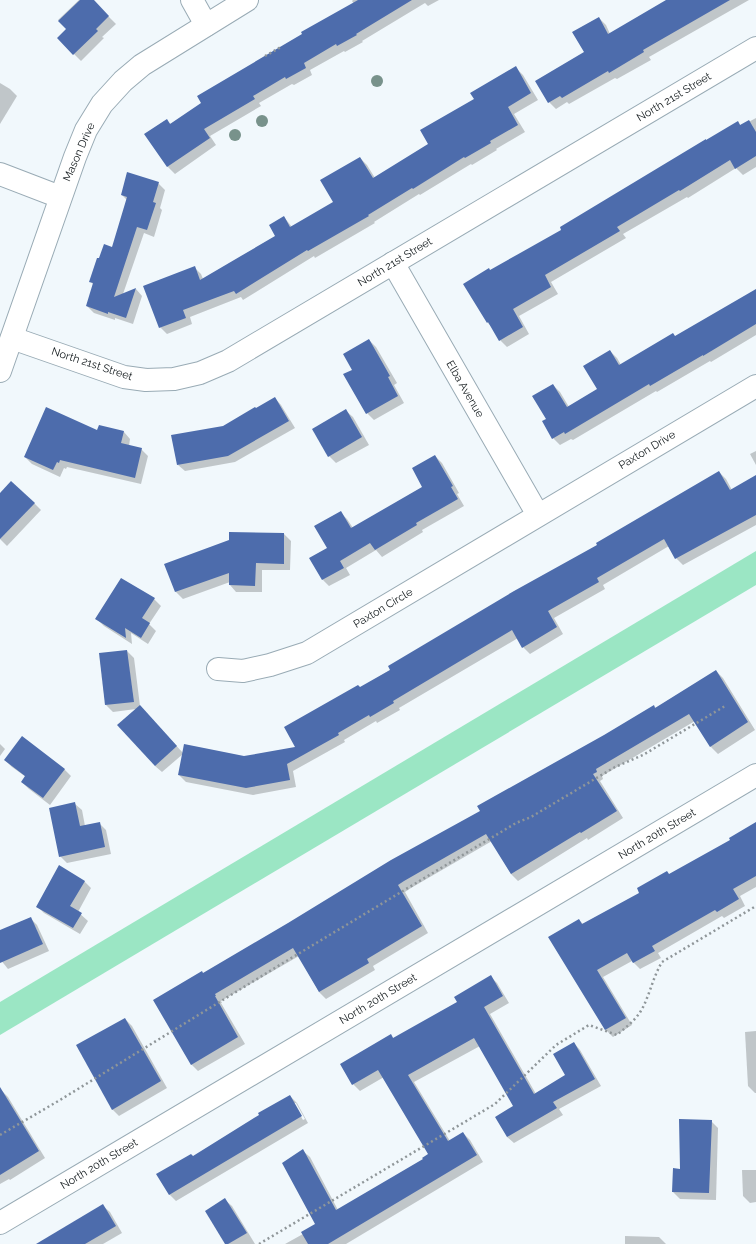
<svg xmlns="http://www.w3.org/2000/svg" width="756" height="1244" font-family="Raleway,sans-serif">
<rect width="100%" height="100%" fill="#f1f8fc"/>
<path fill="#9be6c4" d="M756,551V585L0,1035V1002Z"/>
<g fill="#0003" fill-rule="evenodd">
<path d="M79,0H92L116,24L102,37L104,38L81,61L58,38L67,29L58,20Z"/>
<path d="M353,0H439L428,6L425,3L362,41L363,42L345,52L344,51L310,70L312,75L294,85L292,84L259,103L261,106L210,136L216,145L175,174L168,167L146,134L166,120L171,124L354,4L352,1Z"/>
<path d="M668,0H749L649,57L651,60L617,79L615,78L569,104L567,102L556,109L549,102L537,82L585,53L599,18L606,25L610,34Z"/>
<path d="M516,68L523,75L538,100L514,114L525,132L496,149L497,150L472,165L471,164L420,195L419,194L374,222L375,223L315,258L314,256L243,300L241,297L190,317L192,324L167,334L160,327L194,267L201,274L203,279L276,236L284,217L292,227L334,203L360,158L367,165L375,178L430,144L475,99Z"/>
<path d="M0,83L10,89L17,96L0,124Z"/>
<path d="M756,118V167L743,175L736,168L688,198L687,197L623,234L626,238L551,282L558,294L519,316L529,334L507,347L500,340L493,328L488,323L465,284L490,271L563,230L738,122L741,126Z"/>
<path d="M158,183L165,190L160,208L162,210L154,237L144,233L123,294L136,289L142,296L133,324L115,318V320L94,313L87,306L94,285L90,281L113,248L127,200L122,195Z"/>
<path d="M756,290V335L711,362L710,361L657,392L656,391L573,440L571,439L560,445L553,438L547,419L553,385L560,392L569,407L598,390L610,351L617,358L621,365L676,337Z"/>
<path d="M369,340L376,347L397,383L394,385L404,403L374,420L367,413L353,370Z"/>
<path d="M275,398L281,405L295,428L235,462L185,471L178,465L223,427Z"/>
<path d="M346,411L353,417L369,445L336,463L329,456L314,429Z"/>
<path d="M98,431L124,432L130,439L129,446L141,449L148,456L141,484L67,467L66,469L64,468L60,477L32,464L25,457Z"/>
<path d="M756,451V465L750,454Z"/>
<path d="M435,456L442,463L459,493L457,494L464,506L422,530L423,532L382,557L376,550L346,568L350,575L329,586L323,580L328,548L340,512L347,519L353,528L423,487Z"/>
<path d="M719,472L726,479L732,490L756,494V525L683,565L676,558L669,546L603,585L605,589L554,618L563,634L530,654L523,647L518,638L399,708L400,710L377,723L376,721L344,740L345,742L293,771L296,787L253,795L186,782L179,775L183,754L162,772L155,766L136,709L113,712L106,705L100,654L127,651L134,658L140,706L183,753L244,757L297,748L360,688Z"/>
<path d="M0,494L34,503L41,510L7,546L0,539Z"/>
<path d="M284,534L291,541L290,570H262V592H236L230,585V582L183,599L176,592L166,564Z"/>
<path d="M154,599L161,606L149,624L156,631L148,644L131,633L132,644L104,626L97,619Z"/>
<path d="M716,671L723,678L755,730L718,754L711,747L695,721L602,776L603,779L600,781L623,818L588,840L587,838L518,881L511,874L492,841L411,888L405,892L428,933L373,966L375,970L326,999L319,992L299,956L221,1001L222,1003H221L245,1044L198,1071L191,1064L203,974L481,811L654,706L656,708Z"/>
<path d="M0,744L5,749L0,756Z"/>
<path d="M5,760L64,769L71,776L50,805L29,789L22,782L26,777L12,767Z"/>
<path d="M75,804L82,810L85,826L99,823L106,830L111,854L67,863L60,856Z"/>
<path d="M756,827V887L740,896L745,906L724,918L722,916L658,953L661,958L640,969L632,961L603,977L632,1025L613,1037L606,1030L549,937L579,920L583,924L641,893L669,875Z"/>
<path d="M84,881L91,888L78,912L88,921L80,934L44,913L37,906Z"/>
<path d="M30,918L37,925L49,951L8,969L0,959V931Z"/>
<path d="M490,976L497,983L509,1003L490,1014L536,1094L567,1075L574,1043L580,1050L601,1086L559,1109L563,1115L514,1143L507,1137L514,1106L480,1046L414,1082L450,1141L463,1133L470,1140L483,1162L346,1244H285L303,1234L316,1224L303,1151L310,1157L338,1210L424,1159L429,1154L384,1077L360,1091L353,1084L391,1035L394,1039L458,1002Z"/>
<path d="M125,1019L132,1026L167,1088L119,1116L112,1109Z"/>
<path d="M756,1031V1093H755L748,1086L745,1032Z"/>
<path d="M0,1090H1L8,1097L45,1158L10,1180L9,1179L0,1184Z"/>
<path d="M290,1096L297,1103L308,1123L176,1201L169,1194L193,1157ZM293,1103H296L305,1119L303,1120Z"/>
<path d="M711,1121L718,1128L716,1200L680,1199L673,1192L681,1170Z"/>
<path d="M742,1170H756V1202L750,1203L743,1196Z"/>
<path d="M225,1200L232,1206L255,1244H226Z"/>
<path d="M103,1206L110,1212L122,1233L103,1244H39Z"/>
<path d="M625,1236L659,1237L666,1244H625Z"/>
</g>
<g fill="#4d6cac">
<path d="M80,0H94L109,16L96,29L98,31L73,55L57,38L66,29L58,21Z"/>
<path d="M358,0H412L356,34L357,35L337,46L336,44L304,63L306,68L286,79L285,77L253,96L255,99L204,129L210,138L167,167L144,134L167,119L170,124L201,103L197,96L302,34L301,32Z"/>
<path d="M666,0H730L643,50L644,52L609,73L608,71L562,98L560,96L548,103L535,81L584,52L572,32L599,17L608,34Z"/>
<path d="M516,66L531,93L508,107L518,125L490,141L491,143L465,158L464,157L413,189L412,188L368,215L369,216L308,251L307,250L236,294L234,291L183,310L186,318L159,328L143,286L195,266L200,280L275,236L269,225L284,216L290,227L333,202L320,180L360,157L373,178L428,144L420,130L474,99L470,93Z"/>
<path d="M749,120L756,132V156L735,169L730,160L680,191L679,190L617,227L620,231L545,275L551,287L513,309L523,327L499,341L488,322L487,323L463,284L489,268L490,270L561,230L560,227L706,139V140L738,121L740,125Z"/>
<path d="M127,172L159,182L153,202L156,203L147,230L137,227L114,297L136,288L126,318L108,312V314L86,306L93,283L89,282L97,258H99L104,244L112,247L127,197L121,195Z"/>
<path d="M756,289V324L703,356V355L650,386L649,384L565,434L564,432L552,439L542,421L546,419L532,396L553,384L567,407L597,389L583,366L610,350L619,365L673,333L675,336Z"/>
<path d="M369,339L390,376L388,377L398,396L366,414L343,374L352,370L343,354Z"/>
<path d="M275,397L289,421L228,456L177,465L171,435L223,426L255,407L256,408Z"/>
<path d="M46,407L97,430L99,425L124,431L121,443L142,448L135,478L60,460L59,463L57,462L53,470L24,457Z"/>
<path d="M346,409L362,437L328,457L312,429Z"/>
<path d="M435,455L453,486L451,487L458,499L416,523L417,525L375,550L370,543L340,561L344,568L322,580L309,558L327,548L314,526L341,511L351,528L422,487L412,468Z"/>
<path d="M719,471L730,490L756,475V515L675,559L664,539L597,578L599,582L548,611L557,627L522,648L512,630L393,701L394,703L370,717L369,715L338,733L339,735L287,764L290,780L246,788L178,775L184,744L244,756L295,747L284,727L358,685L360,687L390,670L388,666L514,591L597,545L596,543Z"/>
<path d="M11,481L35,503L0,539V493Z"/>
<path d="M229,532L284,533V564L256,563L255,586L229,585V573L175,592L164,564L229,540Z"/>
<path d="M121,578L155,598L142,618L150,623L141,638L125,628L126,638L95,619Z"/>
<path d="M127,650L134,702L105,705L99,653Z"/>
<path d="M716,670L748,722L710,747L689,714L596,769L597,772L593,774L617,811L581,833L580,832L511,874L486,834L404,881L398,885L422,926L367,959L369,963L319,992L293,948L215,994L216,996H215L238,1037L191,1065L153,1000L202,971L203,973L288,923L391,860L480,811L477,806L604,735L654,705L655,708Z"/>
<path d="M140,705L177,746L155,766L117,725Z"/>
<path d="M22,736L65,769L43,798L21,782L25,776L4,760Z"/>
<path d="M75,802L80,826L100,822L105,847L59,857L49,808Z"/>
<path d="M756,822V876L733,889L739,899L717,912L715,910L652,946L655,951L633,963L627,953L597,970L626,1018L605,1030L548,937L579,919L582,924L639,893L637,888L667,871L669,874L730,840L729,838Z"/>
<path d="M59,865L85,881L70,906L82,913L73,928L36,907Z"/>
<path d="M31,917L43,944L0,963V930Z"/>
<path d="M491,975L503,996L484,1007L534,1094L565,1075L553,1054L574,1042L595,1079L553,1102L557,1108L507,1137L495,1117L513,1106L474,1038L408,1075L448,1141L463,1132L477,1155L328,1244H308L301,1232L315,1224L282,1163L303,1149L336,1210L423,1159L422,1158L428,1154L378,1070L352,1085L340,1064L391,1034L393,1038L457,1002L454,997Z"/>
<path d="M125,1018L161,1081L112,1110L76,1045Z"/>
<path d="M0,1087L39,1151L0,1175Z"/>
<path d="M290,1095L302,1116L169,1195L156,1174L191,1154L193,1156L259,1115L258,1113Z"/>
<path d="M679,1119L712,1120L709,1193L672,1192L673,1168L680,1169Z"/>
<path d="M225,1198L247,1233L228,1244H225L205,1211Z"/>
<path d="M103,1204L116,1226L85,1244H36Z"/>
</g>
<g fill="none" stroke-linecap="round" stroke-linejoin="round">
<g stroke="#99abb5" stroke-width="24">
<g id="minor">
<path d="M192,0L206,25"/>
<path d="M0,174L60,197"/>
<path d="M393,263L538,515"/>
<path d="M12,338L124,377L146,380L174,379L200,373L228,361L756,48"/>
<path d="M0,371L75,157L86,130L102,104L123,81L142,65L247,0"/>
<path d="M218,669L243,671L270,665L307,653L756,386"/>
<path d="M0,1223L756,775"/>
</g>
</g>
<g stroke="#8f9699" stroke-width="2.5" stroke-dasharray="2 3" stroke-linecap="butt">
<path d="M265,56L281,47"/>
<path d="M0,1135L60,1100L283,963L516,823L531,817L615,767L643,755L725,706"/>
<path d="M259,1244L495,1104L556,1045L589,1025L617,1035C626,1027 636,1020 642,1009C650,994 653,977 662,962L756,906"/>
</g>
<use href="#minor" stroke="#fff" stroke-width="22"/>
</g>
<g fill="#78928b">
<circle cx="377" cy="81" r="6"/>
<circle cx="262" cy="121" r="6"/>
<circle cx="235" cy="135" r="6"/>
</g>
<g text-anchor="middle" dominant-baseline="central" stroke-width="4" stroke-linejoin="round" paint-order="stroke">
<g font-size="11" fill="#12191c" stroke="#fff">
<text transform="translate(674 97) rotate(-31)">North 21st Street</text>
<text transform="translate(79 152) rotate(-66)">Mason Drive</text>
<text transform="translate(395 262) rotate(-31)">North 21st Street</text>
<text transform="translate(92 364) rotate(18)">North 21st Street</text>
<text transform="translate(465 389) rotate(60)">Elba Avenue</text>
<text transform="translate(647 450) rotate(-31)">Paxton Drive</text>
<text transform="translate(383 608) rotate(-31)">Paxton Circle</text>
<text transform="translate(657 834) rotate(-31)">North 20th Street</text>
<text transform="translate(378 999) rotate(-31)">North 20th Street</text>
<text transform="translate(99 1164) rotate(-31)">North 20th Street</text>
</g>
</g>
</svg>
